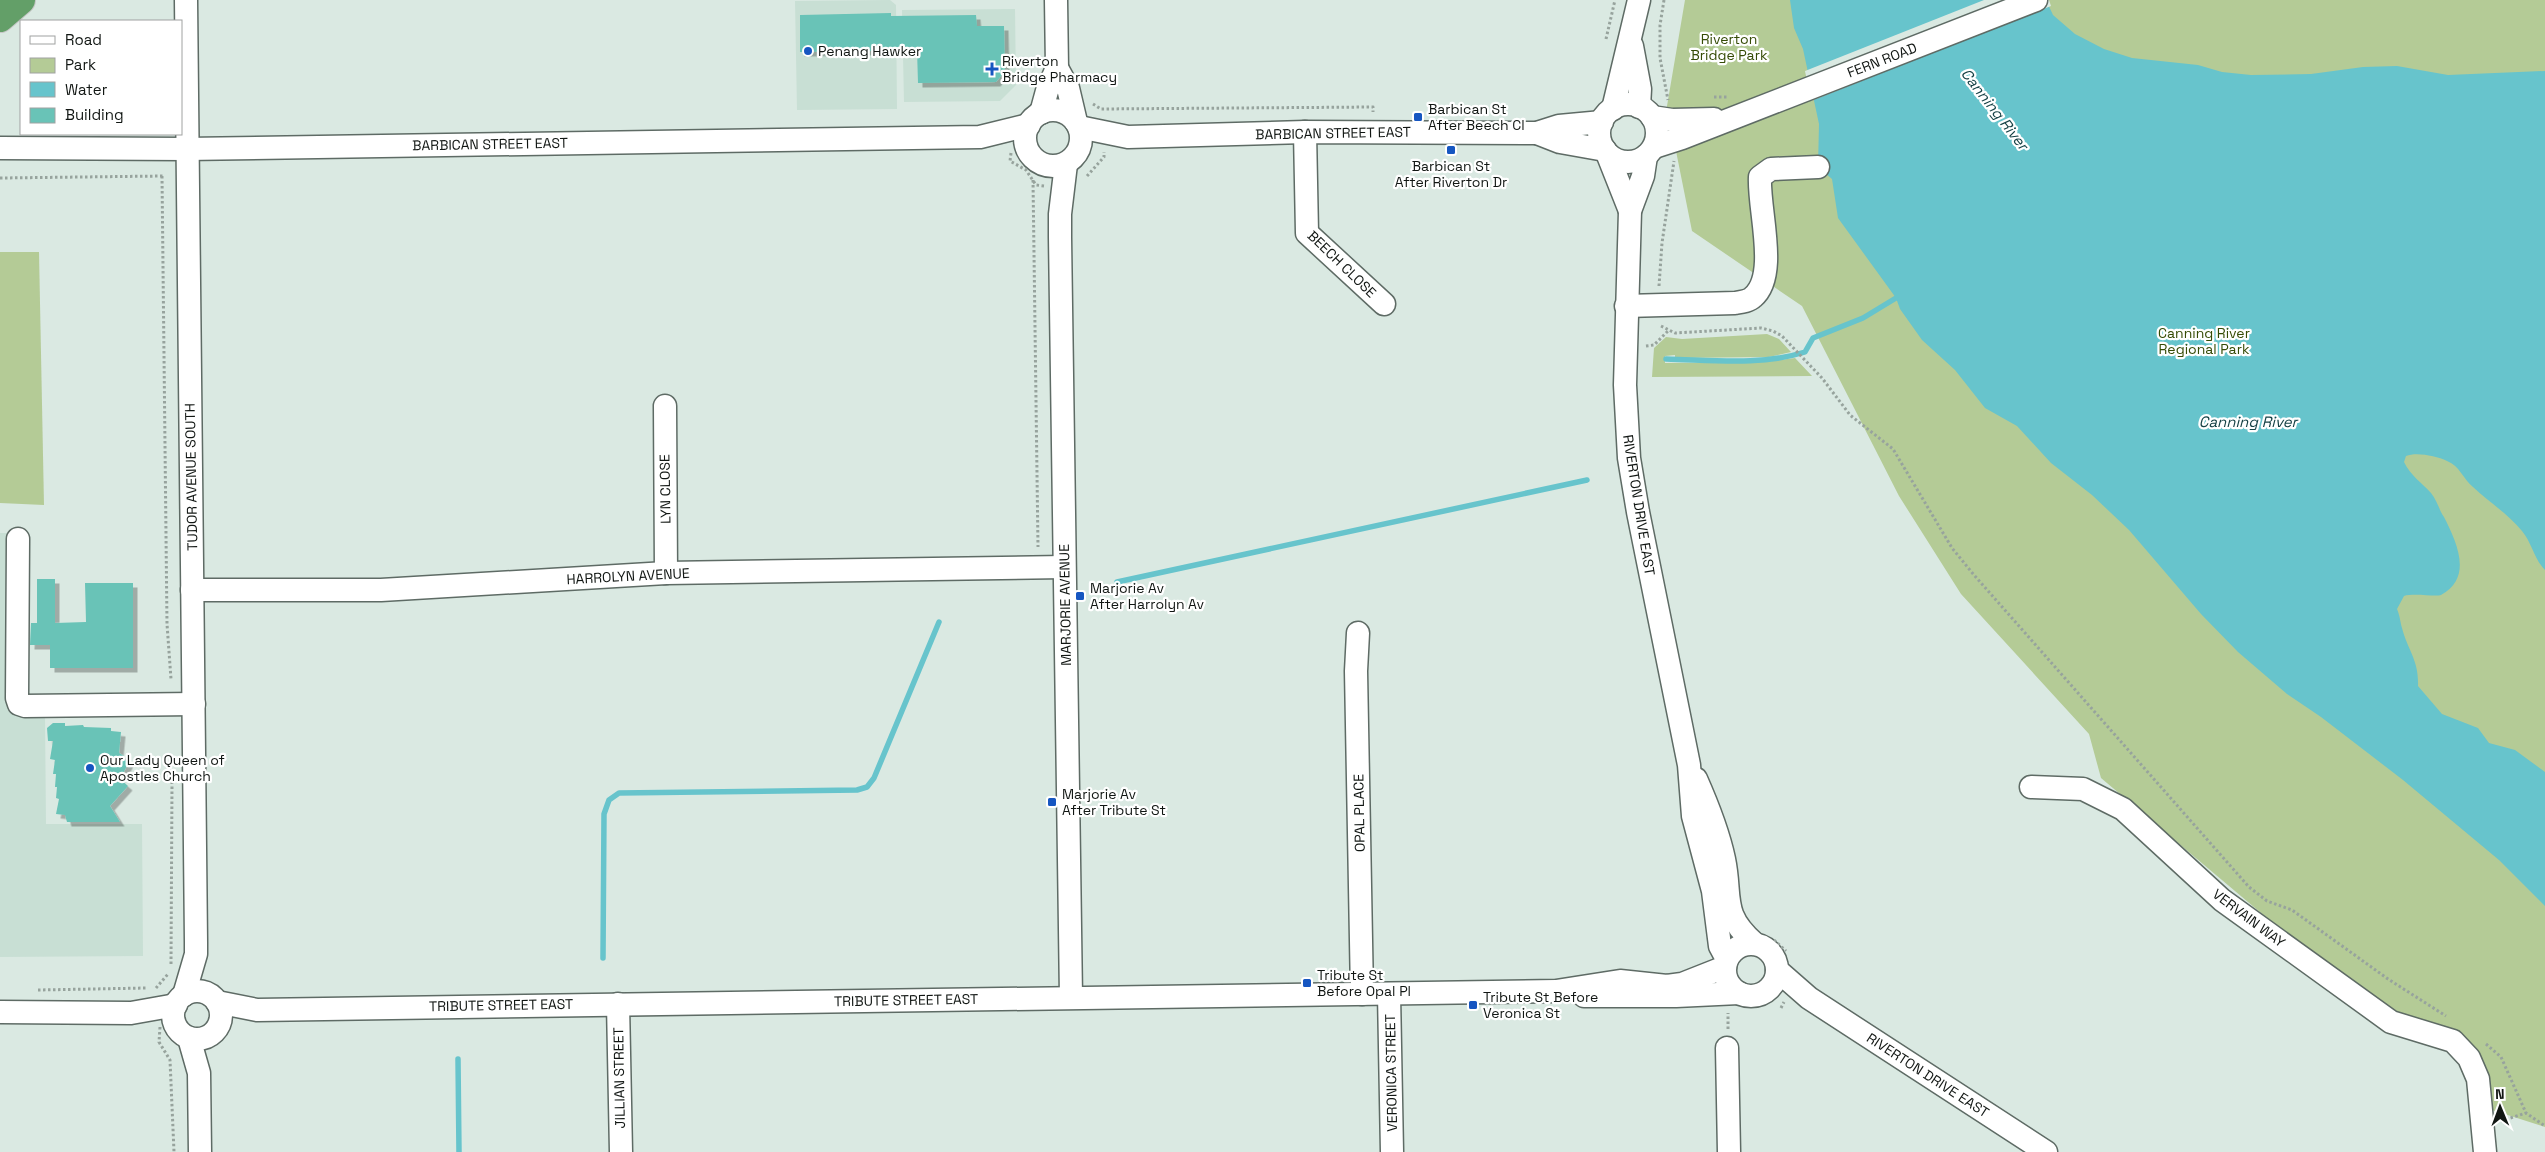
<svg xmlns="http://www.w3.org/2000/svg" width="2545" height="1152" font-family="'Space Grotesk',sans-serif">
<defs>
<filter id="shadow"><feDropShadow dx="4.5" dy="4.5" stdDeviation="0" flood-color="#0004"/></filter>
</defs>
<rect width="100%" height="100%" fill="#dae9e2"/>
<g fill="#c8dfd4">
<path d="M890,0L896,5L897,109L797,110L795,1Z"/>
<path d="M1015,9L1016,85L1000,101L904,102L902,10Z"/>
<path d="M0,533H13L14,715H45L46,824H142L143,956L0,957Z"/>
</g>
<g fill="#b4cb96">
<path d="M1685,0H2545V1127L2492,1110L2484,1064L2441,1031L2383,1016L2101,778L2089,734L1961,594L1899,496L1802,306L1692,231L1667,106Z"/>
<path d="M0,252H39L44,505L0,503Z"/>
<path d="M1767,334L1779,339L1791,352L1769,357L1675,358V355L1665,356V363L1764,362L1795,358L1812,376L1652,377L1654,348L1666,337L1682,339Z"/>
</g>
<path fill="#67c4cc" d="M1790,0H2046L2053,15L2075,34L2104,49L2132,58L2198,65L2222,72L2251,75L2311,74L2363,67L2397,66L2448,75L2545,71V570C2534,559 2532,543 2522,531C2508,514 2489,502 2473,487C2463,479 2460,466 2447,461C2436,456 2417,452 2406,456L2404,462C2411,476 2421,482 2431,493C2437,500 2439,510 2444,517C2456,541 2474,577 2441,595C2436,597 2414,593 2404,596L2397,609C2400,616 2400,621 2402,628C2408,651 2419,660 2418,686L2442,714L2478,728L2489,743L2515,750L2545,772V906L2499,860L2403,780L2321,717L2287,694L2238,652L2201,614L2129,530L2092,495L2051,463L2017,426L1985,408L1955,370L1922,340L1900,309L1896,298L1838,218L1832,179L1818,167L1819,124L1803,49L1794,28Z"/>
<path fill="#dae9e2" d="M1984,0H2049L2051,6L1811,101L1805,71Z"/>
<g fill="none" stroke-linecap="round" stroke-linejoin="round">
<g stroke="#67c4cc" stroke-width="5.5">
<path d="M1666,359C1712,360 1761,366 1805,352L1813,338L1863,318L1896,298"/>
<path d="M1117,582L1587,480"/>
<path d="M603,958L604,814L609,800L619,793L857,790L867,787L874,778L939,622"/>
<path d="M458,1059L459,1152"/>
</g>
</g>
<g fill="#69c3b7" filter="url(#shadow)">
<path d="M891,13V16L976,15L977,26H1004L1005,71L996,82L918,83L917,50L800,52V15Z"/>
<path d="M37,579H55V623L86,622L85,583H133V668H50V645H30L31,623H37Z"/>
<path d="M53,723H65V726L83,725L84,727L111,728V731L121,732L119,753L124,756L123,759L129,762L120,779L128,786L110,806L120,822H67L65,815L56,814L59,799L56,798L57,787H55L56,774H53L55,760L50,759L53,741H48L47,728Z"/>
</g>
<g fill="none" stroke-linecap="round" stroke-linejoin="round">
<g stroke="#5e6b65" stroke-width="25">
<g id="minor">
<path d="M1632,46L1640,89L1639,107"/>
<path d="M1057,68L1068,88L1076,122"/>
<circle cx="1628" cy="133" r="29"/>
<path d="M1613,109L1639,0"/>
<circle cx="1053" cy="138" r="28"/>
<path d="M1041,113L1047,91L1057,68L1056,0"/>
<path d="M1652,117L1672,120L1714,119"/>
<path d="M1079,127L1128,137L1305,132L1537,133L1559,126L1602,122"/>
<path d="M1305,132L1307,233L1384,304"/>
<path d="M1537,133L1560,142L1605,150"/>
<path d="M1654,147L1682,138L2036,0"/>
<path d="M0,148L186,149L980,137L1029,125"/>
<path d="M1607,153L1630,211"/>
<path d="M1646,156L1643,176L1630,211L1625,385L1629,458L1638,512L1689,765L1693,816L1713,891L1720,946L1727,959"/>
<path d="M1066,164L1060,214V237L1071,997"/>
<path d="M1626,306L1735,303C1741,302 1749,301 1753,297C1779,275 1758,209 1760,177L1771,169L1818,167"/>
<path d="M665,406L666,573"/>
<path d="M18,539L17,698L19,704L25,706L194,704"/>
<path d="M192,590H381L666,573L1064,567"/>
<path d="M1358,633L1356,671L1362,994"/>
<path d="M1696,779C1708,806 1718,831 1724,859C1732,897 1720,913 1754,943"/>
<path d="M2031,787L2083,789L2123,809L2222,900L2391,1022L2453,1041L2469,1058L2478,1079L2485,1152"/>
<circle cx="1751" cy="970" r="26"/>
<path d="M1777,970L1809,998L2046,1152"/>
<circle cx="197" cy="1015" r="24"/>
<path d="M1389,994L1392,1152"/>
<path d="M184,995L196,954V942L186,0"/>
<path d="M1584,996H1676L1739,993"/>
<path d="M217,1002L257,1010L1556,991L1620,981L1667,986L1682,984L1725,967"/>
<path d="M618,1004L621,1152"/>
<path d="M0,1012L131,1013L176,1005"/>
<path d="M189,1038L199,1073L200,1152"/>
<path d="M1727,1048L1729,1152"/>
</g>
</g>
<g stroke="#c6c7c6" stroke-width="30">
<path id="highway" d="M0,18L21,0"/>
</g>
<g stroke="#97a39d" stroke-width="3" stroke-dasharray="2.5 2.5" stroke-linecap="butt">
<path d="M1664,0L1660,25V58L1668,100"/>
<path d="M1606,39L1615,0"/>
<path d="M1714,97H1727"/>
<path d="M1093,104L1101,109L1373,107V112"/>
<path d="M1011,153L1010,161L1026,170L1036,185L1044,186"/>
<path d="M162,176L167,624L171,679"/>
<path d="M1087,176L1104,157V152"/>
<path d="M0,178L163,176"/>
<path d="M1033,180L1038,547"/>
<path d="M1659,286L1662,243L1674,161"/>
<path d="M1661,326L1675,333L1761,328L1773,331L1782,336L1822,378L1850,415L1893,449L1952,548L1974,575L2249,887L2267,901L2292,910L2388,979L2446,1016"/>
<path d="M1646,346L1654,345L1668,331"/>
<path d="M1774,940L1786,951"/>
<path d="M171,964L172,782"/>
<path d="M156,988L168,974"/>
<path d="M38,990L147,988"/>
<path d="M1781,1008L1784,1002"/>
<path d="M160,1027L159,1042L170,1060L174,1152"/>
<path d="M1728,1029V1013"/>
<path d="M2486,1044L2501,1057L2526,1113L2545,1126"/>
<path d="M2501,1121L2526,1113"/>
</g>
<use href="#minor" stroke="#fff" stroke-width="22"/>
<use href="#highway" stroke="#639f68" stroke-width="28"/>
</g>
<g fill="#1656c1" stroke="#fff" stroke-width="2">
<circle cx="808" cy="51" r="5"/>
<path d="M989.5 61.5h5v5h5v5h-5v5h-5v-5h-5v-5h5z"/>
<rect x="1413" y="112" width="10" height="10" rx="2.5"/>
<rect x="1446" y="145" width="10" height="10" rx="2.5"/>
<rect x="1075" y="591" width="10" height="10" rx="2.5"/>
<circle cx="90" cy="768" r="5"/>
<rect x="1047" y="797" width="10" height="10" rx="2.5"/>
<rect x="1302" y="978" width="10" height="10" rx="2.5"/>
<rect x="1468" y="1000" width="10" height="10" rx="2.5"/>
</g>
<g text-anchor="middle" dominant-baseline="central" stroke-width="4.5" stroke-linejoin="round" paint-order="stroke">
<g font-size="14" fill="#354b05" stroke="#fff">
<text x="1729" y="39">Riverton<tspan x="1729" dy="16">Bridge Park</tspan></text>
<text x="2204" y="333">Canning River<tspan x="2204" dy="16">Regional Park</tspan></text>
</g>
<g font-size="14" fill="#111613" stroke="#fff" text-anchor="start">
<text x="818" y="51">Penang Hawker</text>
<text x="1002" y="61">Riverton<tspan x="1002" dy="16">Bridge Pharmacy</tspan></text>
<text x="1428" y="109">Barbican St<tspan x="1428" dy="16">After Beech Cl</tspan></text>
<text x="1451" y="166" text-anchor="middle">Barbican St<tspan x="1451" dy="16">After Riverton Dr</tspan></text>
<text x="1090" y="588">Marjorie Av<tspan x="1090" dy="16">After Harrolyn Av</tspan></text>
<text x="100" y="760">Our Lady Queen of<tspan x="100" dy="16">Apostles Church</tspan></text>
<text x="1062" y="794">Marjorie Av<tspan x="1062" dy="16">After Tribute St</tspan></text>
<text x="1317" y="975">Tribute St<tspan x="1317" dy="16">Before Opal Pl</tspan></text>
<text x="1483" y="997">Tribute St Before<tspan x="1483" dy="16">Veronica St</tspan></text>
</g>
<g font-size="14" fill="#111613" stroke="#fff">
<text transform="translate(1882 60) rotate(-21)">FERN ROAD</text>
<text transform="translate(1333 133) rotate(-1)">BARBICAN STREET EAST</text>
<text transform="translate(490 144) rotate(-1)">BARBICAN STREET EAST</text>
<text transform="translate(1342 264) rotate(44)">BEECH CLOSE</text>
<text transform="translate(191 477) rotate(-91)">TUDOR AVENUE SOUTH</text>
<text transform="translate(665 489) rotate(-91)">LYN CLOSE</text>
<text transform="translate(1639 505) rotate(81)">RIVERTON DRIVE EAST</text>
<text transform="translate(628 576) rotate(-3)">HARROLYN AVENUE</text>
<text transform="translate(1065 605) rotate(-91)">MARJORIE AVENUE</text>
<text transform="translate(1359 813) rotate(-91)">OPAL PLACE</text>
<text transform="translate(2249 918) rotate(37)">VERVAIN WAY</text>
<text transform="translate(906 1000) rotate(-1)">TRIBUTE STREET EAST</text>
<text transform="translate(501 1005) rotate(-1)">TRIBUTE STREET EAST</text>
<text transform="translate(1391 1073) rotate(-91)">VERONICA STREET</text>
<text transform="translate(1928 1075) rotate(33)">RIVERTON DRIVE EAST</text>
<text transform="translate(619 1078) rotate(-91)">JILLIAN STREET</text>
</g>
<g font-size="15" font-style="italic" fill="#164246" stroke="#fff">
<text transform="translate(1995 109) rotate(52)">Canning River</text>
<text x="2248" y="421">Canning River</text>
</g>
</g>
<rect x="20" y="20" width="162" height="115" fill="#ffffff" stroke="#a0a2a1"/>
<rect x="30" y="36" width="25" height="8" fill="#ffffff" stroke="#a0a2a1"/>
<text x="65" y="45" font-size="15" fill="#111613">Road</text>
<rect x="30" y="58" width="25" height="15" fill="#b4cb96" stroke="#a0a2a1"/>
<text x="65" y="70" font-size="15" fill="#111613">Park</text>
<rect x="30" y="82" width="25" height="15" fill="#67c4cc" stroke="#a0a2a1"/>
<text x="65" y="95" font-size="15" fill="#111613">Water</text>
<rect x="30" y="108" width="25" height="15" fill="#69c3b7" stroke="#a0a2a1"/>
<text x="65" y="120" font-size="15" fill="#111613">Building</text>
<g transform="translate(2500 1107) rotate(359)" stroke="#ffffff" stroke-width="4" paint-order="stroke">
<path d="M0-4L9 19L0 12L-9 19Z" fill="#111613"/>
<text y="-8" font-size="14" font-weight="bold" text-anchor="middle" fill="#111613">N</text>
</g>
</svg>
